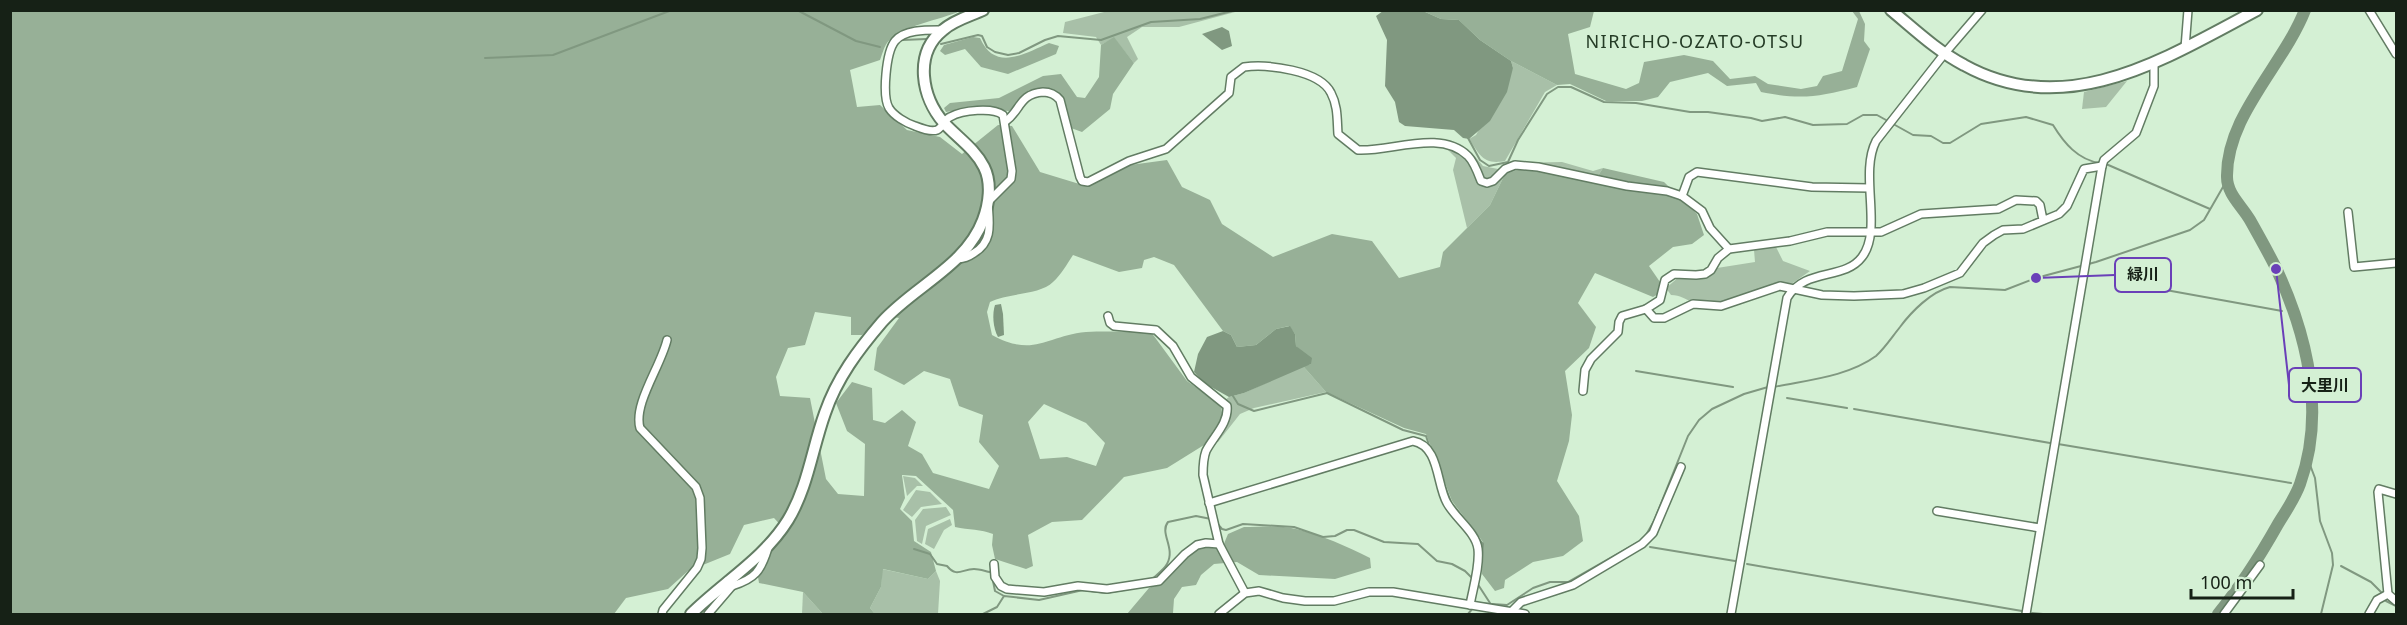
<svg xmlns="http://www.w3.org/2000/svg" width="2407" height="625" font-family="'Noto Sans','Noto Sans JP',sans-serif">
<rect width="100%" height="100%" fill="#d4f0d4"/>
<g fill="#a8c0a8">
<path d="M1108,11H1239L1179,27H1142L1127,37L1138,59L1134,63L1114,38L1101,45L1096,37L1063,33L1065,22Z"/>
<path d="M1511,61L1557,85L1545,92L1505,161C1483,165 1480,155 1469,139L1476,135L1513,68Z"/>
<path d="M2127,81L2106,107L2082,109L2084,92Z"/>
<path d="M1448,150L1472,153L1483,166L1498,169L1512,163L1562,162L1593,171L1603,168L1594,182L1505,174L1490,205L1467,228L1453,170L1456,158Z"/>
<path d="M1776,247L1783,261L1810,271L1790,285L1773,283C1757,295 1714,308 1693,302C1684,299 1681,295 1671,295L1666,288L1680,276L1698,279L1712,274L1717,268L1755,262L1754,250Z"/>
<path d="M1303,366L1326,392L1254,408L1240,414L1218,442L1204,445L1223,416L1220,404L1229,397L1244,393Z"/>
<path d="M903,476L915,478L923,486H917L907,496Z"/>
<path d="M916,490L930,492L942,504L921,507L912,517L903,510Z"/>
<path d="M946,507L951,515L926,526L922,544L917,541L915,520L923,509Z"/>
<path d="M950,519L952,525L944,530L934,549L925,544L928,529Z"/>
<path d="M882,569L928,579L936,571L940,581L938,614H875L870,608L881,587Z"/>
<path d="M803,592L823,614H802Z"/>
</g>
<g fill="#97b097" fill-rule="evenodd">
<path d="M272,10L280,12L281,10L960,11C941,20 899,26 887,43C884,47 882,55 880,60L850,70L857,107L880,105L907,130L940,137L962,154L998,125L1012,126L1040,172L1086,186L1130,165L1167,160L1182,187L1210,200L1222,224L1273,257L1332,234L1372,241L1399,278L1440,267L1443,252L1490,205L1505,174L1522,169L1594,182L1603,168L1664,182L1697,214L1704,235L1692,244L1673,247L1649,266L1660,282V293L1653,297L1595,273L1578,303L1596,327L1589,348L1565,371L1572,415L1569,441L1557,481L1579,516L1583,541L1563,556L1533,562L1505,580L1504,588L1495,591L1482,574L1483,542L1452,501L1426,434L1404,428L1326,392L1303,366L1311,364L1296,346L1295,334L1289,326L1276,329L1256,345L1237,347L1231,335L1223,331L1174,265L1154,257L1144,260L1142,268L1119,272L1073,255C1067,264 1061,275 1053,282C1040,295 1008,293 990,302L987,312L992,335C1035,358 1045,336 1086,332C1107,331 1130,332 1151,332L1187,381L1220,404L1223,416L1204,445L1167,468L1124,477L1082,520L1052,522L1028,535L1033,566L1026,569L995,559L992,545L993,534C981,529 969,530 955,527L953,510L916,476L902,475L905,498L900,509L912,521L914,541L931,552L936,571L928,579L883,569L881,587L870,608L875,614H823L803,592L759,583L756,565L786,531L774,518L744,525L730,554L688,571L668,589L626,598L614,614H11L10,11ZM815,312L851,317V335H862L883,315L899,318L877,348L874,370L904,385L924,371L950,379L959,406L983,415L979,442L999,466L989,489L933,473L922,454L908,446L916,422L902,410L885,423L873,420L872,388L852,382L836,403L847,431L865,444L864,496L838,494L826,479L810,398L780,396L776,377L788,348L805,345ZM1044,404L1086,423L1105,443L1096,466L1067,457L1040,459L1028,422Z"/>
<path d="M1423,11H1594L1590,27L1568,34L1575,74L1626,89L1639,83L1644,62L1684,55L1713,61L1730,79L1755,76L1768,84L1801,89L1817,86L1823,76L1842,71L1858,19L1852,11H1859L1865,24L1864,41L1870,49L1857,87C1818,97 1801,100 1761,92L1756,83L1727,86L1708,73L1670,82L1658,97L1642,101H1606L1570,84L1557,85L1511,61L1480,40L1459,20L1441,19Z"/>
<path d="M973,37L980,38C995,72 1024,54 1049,43L1059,46L1056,54L1008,74L981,67L965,49L945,55L940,51L944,45Z"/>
<path d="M1114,37L1134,63L1113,94L1110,109L1082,132L1071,128C1062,95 1065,89 1029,90L1009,111L965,109L946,112L944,108L950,103L999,98L1043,76L1061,74L1077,97L1085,98L1099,77L1101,45Z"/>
<path d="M1244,527C1260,527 1280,525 1296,529C1322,535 1346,546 1370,558L1371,568L1335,579L1259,575L1237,562L1214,564L1201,575L1196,585L1182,587L1174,599L1173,613L1127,614L1149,588L1160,583L1187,554L1208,545L1223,546L1228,534Z"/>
</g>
<g fill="#809880">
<path d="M1383,11H1423L1441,19L1459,20L1480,40L1511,61L1513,68L1507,92L1490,121L1469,139L1463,138L1454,130L1405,126L1399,122L1395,102L1385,86L1387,40L1376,16Z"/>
<path d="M1222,27L1229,31L1232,46L1222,50L1202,34Z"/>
<path d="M1001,304L1003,314L1004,335L998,337C993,328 992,314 995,305Z"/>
<path d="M1290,326L1295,334L1296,346L1312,358L1311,364L1244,393L1229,397L1204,383L1194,372L1198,354L1207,337L1223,331L1231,335L1237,347L1256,345L1276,329Z"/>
</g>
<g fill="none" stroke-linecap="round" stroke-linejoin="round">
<g stroke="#809880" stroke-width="2">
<path d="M797,10L856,41L880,47"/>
<path d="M903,40L926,39"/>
<path d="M941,44L978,35L982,36L987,47L995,52L1008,55L1019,53L1045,40L1058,36L1101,40L1151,22L1200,19L1236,10"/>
<path d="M485,58L553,55L672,10"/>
<path d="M1468,138L1480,160L1489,166L1508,162L1518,140L1547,94L1558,87H1571L1604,102L1636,103L1690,112H1708L1751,118L1762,121L1785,117L1813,125L1847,124L1863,115H1877L1913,135L1931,136L1943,143H1950L1981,124L2026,117L2053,125C2064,143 2078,160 2100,163"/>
<path d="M2106,164L2210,209"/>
<path d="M2116,281L2282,311"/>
<path d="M1636,371L1733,387"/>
<path d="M1774,387C1807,380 1847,377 1876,356C1885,348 1892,337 1900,327C1912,311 1931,292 1950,287L2005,290L2036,278L2096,262L2190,230L2204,220L2227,180"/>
<path d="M1233,396L1238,404L1254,411L1327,393L1403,430L1426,436L1430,448"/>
<path d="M1787,398L1847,408"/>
<path d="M1854,409L2050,443"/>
<path d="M2058,444L2291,483"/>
<path d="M2307,457L2315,478L2320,521L2332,553L2333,565L2321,614"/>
<path d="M1443,481L1451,502L1465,520"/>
<path d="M1216,522L1222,529L1226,530L1243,524L1294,527L1323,537L1335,536L1347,530H1354L1384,542L1418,544L1437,561L1452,564L1465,571L1473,579"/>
<path d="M1477,537L1483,544L1482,556"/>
<path d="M1650,547L1735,561"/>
<path d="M914,549L930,554L937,564L947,566C957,578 962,569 974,569C979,569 985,571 990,572"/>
<path d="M1747,564L2022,611"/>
<path d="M2341,566L2371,582L2381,592"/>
<path d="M993,581L995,591L1004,596"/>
<path d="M1150,581C1155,576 1164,570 1167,564C1176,548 1159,533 1168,522L1196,516L1211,519"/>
<path d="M1477,583L1490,603"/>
<path d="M2386,601L2396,606"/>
<path d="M2032,613L2043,614"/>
<path d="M962,614H983L997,607L1004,596L1039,600L1083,590L1106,593L1129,589"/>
<path d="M1468,614L1477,603L1507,605L1533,588L1550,582H1568L1640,541L1646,535L1654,521L1688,436L1699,420L1712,409L1744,394L1768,387"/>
</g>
<path stroke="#809880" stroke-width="12" d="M2218,614C2241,586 2260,556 2278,524C2286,511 2295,498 2300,484C2326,412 2307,335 2276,268C2268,252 2259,236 2250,220C2242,206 2227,194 2227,177C2226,116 2283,66 2305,10"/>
<g stroke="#627c63" stroke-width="10">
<g id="minor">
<path d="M2369,10L2396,54"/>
<path d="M943,30C928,30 905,29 895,41C886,52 882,96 889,108C894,116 906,123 915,126C920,128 932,132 937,130C943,127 945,119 950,117C962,110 993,107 1003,115L1012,171L1011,179L988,202C989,222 994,241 974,253C968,257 964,259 956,259"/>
<path d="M2185,48L2188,10"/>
<path d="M1006,121C1021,110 1019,94 1043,92C1050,92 1055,94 1060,100L1080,177L1082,181L1088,182L1129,161L1166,149L1229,93L1231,77L1244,67C1267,64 1320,70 1331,93C1338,106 1337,120 1338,134L1358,150C1391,152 1440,129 1468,156C1474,162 1478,173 1481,181L1487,183L1493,181L1505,169L1515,165L1538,167L1627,186L1667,191L1682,196L1702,211L1710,228L1729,249"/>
<path d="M1682,196L1689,177L1697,172L1812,187L1869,188"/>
<path d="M2348,212L2354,267L2396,263"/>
<path d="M2043,220L2040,205L2036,201L2016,200L1998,209L1921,214L1881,232H1827L1790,241L1729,249L1718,258L1711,270L1705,274L1696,275L1674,274L1665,280L1660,300L1646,309L1654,318H1664L1693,304L1721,306L1780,286L1822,295L1854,296L1903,294L1924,288L1960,273L1983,243L1994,235L2003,230L2023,229L2059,214L2067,206L2084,169L2102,166"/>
<path d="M1108,316L1110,323L1114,326L1156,330L1173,346L1191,377L1227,406C1229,423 1213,437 1206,451C1203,459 1203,467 1203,475L1219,544L1245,593"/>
<path d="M1583,391L1585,370L1591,359L1618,332L1619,322L1622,316L1646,309"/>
<path d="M2396,494L2379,489L2378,492L2388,594L2396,601"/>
<path d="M1209,503L1413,441C1440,446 1436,484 1447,503C1455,518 1476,532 1478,549C1480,566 1473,588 1470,605"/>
<path d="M1937,511L2040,528"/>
<path d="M994,564L995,577L1001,586L1007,589L1044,592L1078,586L1107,589L1159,581L1185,554L1197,545L1206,543L1219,544"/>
<path d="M727,581L732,586C755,579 761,571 768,548"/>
<path d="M1511,612L1521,602L1573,585L1642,544L1653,533L1681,467"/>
<path d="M662,614L663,610L697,568L701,559L702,548L700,498L696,487L640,428C633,404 661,366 667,340"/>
<path d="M708,614L732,586"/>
<path d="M1219,614L1245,593L1259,591L1283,598L1305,601H1334L1369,592H1393L1525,614"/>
<path d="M1731,614L1787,298C1805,267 1844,281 1862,257C1883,230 1859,174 1876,141L1945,53L1982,10"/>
<path d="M2026,614L2102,166L2104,160L2136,133L2154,86V64"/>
<path d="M2224,614L2260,565"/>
<path d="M2369,614L2377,600L2388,594"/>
</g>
</g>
<g stroke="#627c63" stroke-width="14">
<g id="highway">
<path d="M1891,10C1914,29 1937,51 1964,65C2067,122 2166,58 2257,10"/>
<path d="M691,614C722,583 764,559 788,520C808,487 812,449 825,413C837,378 858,350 882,322C913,287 966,266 983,220C989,204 992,183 984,167C975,149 958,138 944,123C922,98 913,54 943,30C954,20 970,16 983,10"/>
</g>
</g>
<use href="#minor" stroke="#fff" stroke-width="7"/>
<use href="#highway" stroke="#fff" stroke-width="10"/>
</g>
<g text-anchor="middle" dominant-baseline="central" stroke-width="6" stroke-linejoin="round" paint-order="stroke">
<g font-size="18" letter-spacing="1.5" fill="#253c26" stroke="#d4f0d4">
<text x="1695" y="41">NIRICHO-OZATO-OTSU</text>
</g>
</g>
<path fill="none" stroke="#6a40b8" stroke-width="2" d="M2036 278L2115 275M2276 269L2289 385"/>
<g fill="#6a40b8" stroke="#d4f0d4" stroke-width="2">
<circle cx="2036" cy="278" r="6"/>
<circle cx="2276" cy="269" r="6"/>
</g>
<g fill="#d4f0d4" stroke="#6a40b8" stroke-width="2">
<rect x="2115" y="258" width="56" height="34" rx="6"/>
<rect x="2289" y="368" width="72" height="34" rx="6"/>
</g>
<g font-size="16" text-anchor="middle" font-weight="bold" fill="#162116">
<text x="2143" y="280">緑川</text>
<text x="2325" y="391">大里川</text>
</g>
<rect width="2407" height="625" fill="none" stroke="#162116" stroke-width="24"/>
<path d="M2191 589v9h102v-9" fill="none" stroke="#162116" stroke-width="3"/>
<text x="2200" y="589" font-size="18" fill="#162116" stroke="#d4f0d4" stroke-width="4.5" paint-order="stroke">100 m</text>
</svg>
